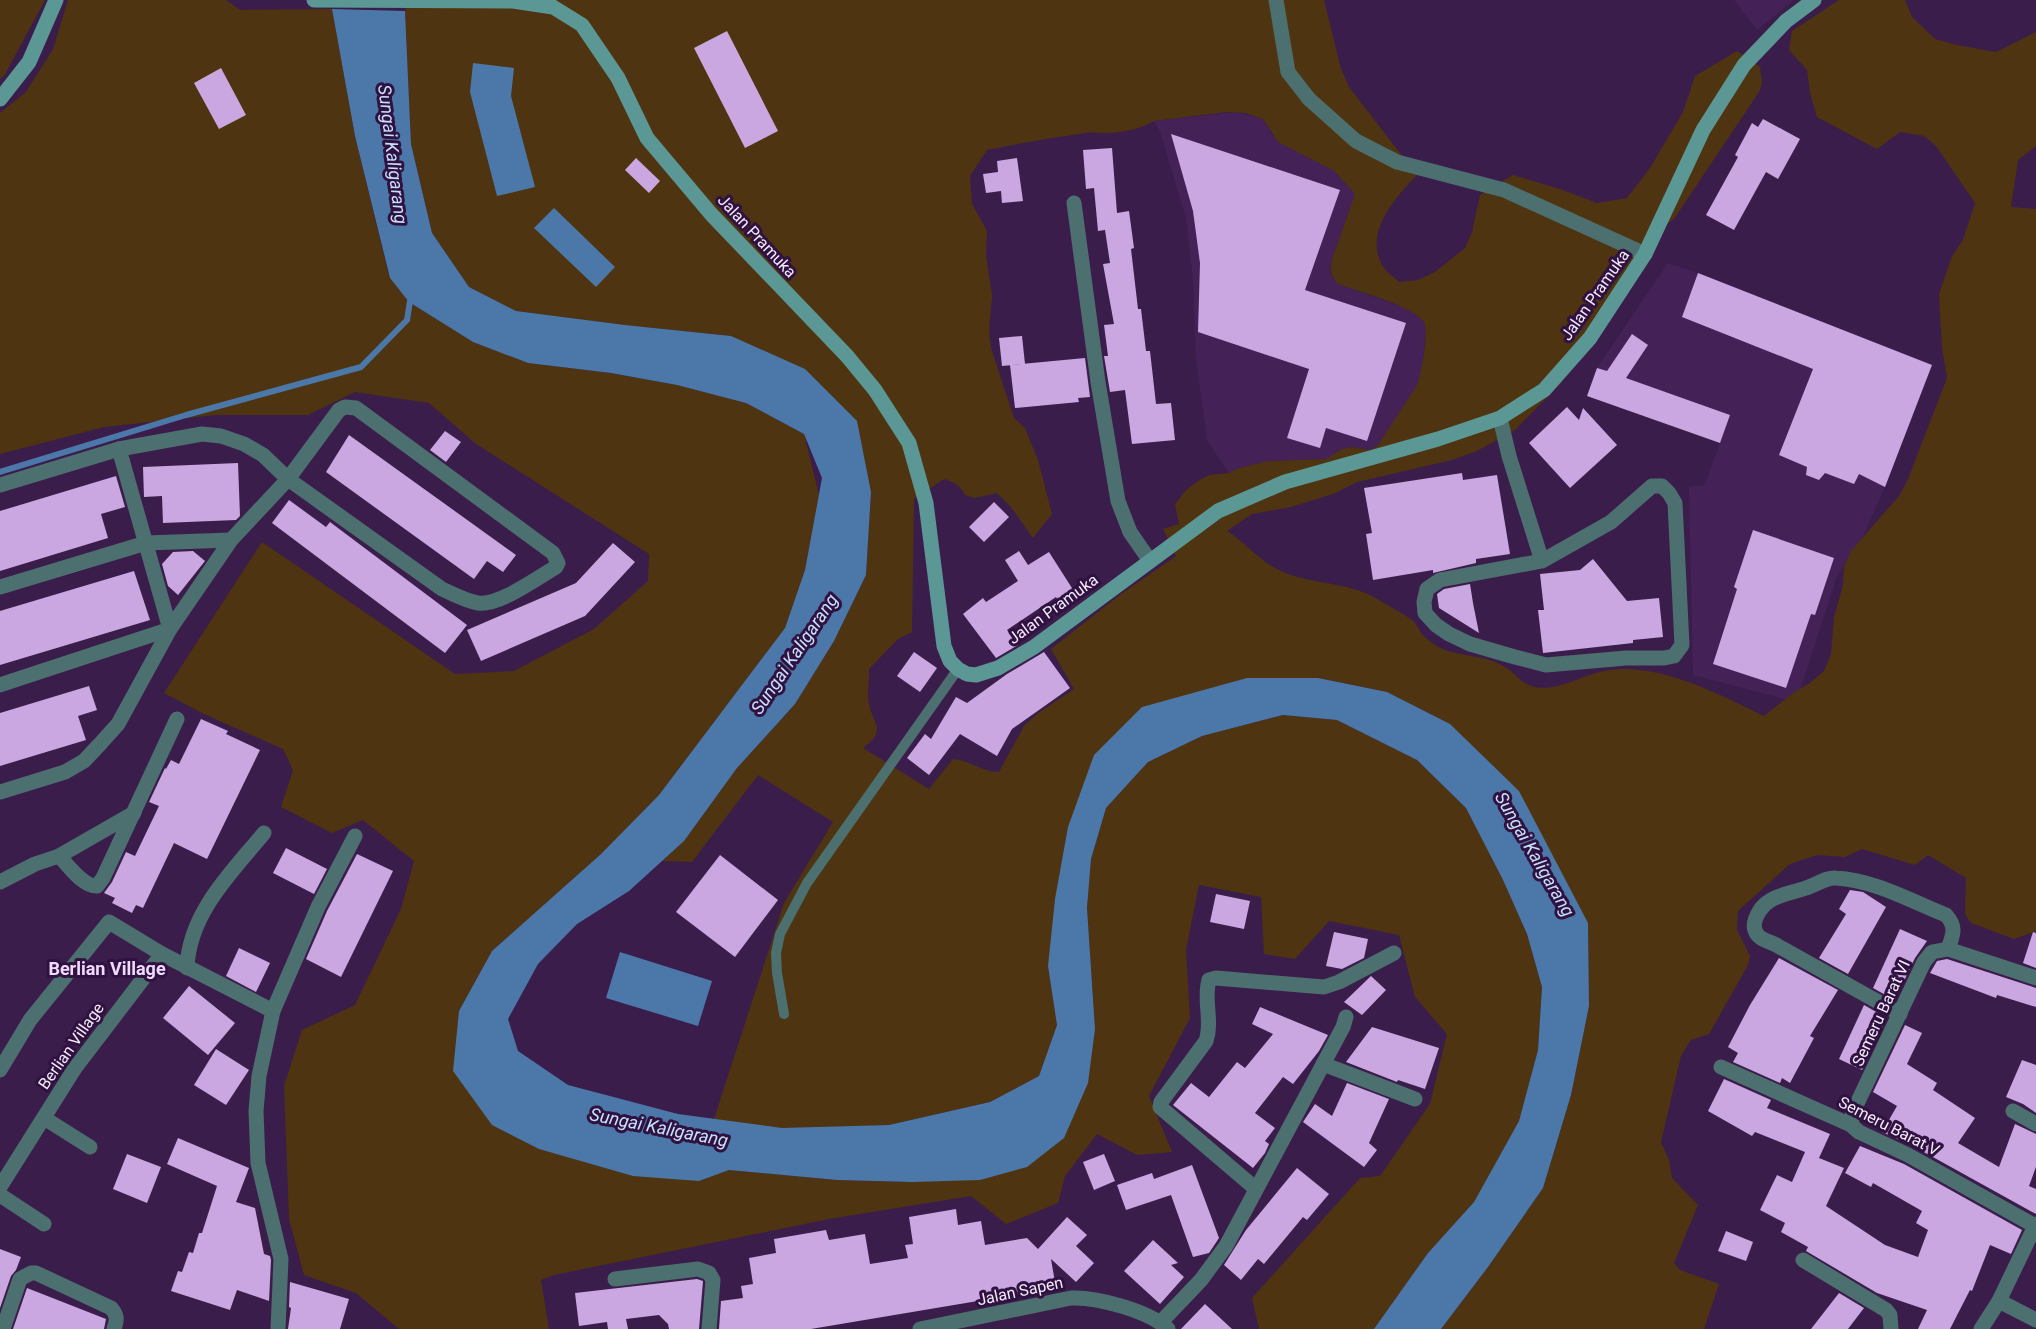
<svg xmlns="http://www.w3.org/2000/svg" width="2036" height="1329" font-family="Roboto,sans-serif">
<rect width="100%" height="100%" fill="#3b1d4b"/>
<g fill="#442257">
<path d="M1734,0H1794L1757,30Z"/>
<path d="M1235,112L1263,119L1272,135L1334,171L1355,194L1332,259L1330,268L1332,278L1338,284L1408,309L1424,321L1426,330L1421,375L1417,385L1378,446L1370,450L1351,447L1326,459L1268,461L1239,468L1229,473L1207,440L1196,359L1193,278L1186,218L1160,131L1154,121Z"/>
<path d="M1668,263L1698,273L1932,365L1885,487L1863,536L1837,576L1796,702L1693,675L1689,487L1705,485L1730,415L1597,368Z"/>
</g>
<g fill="#4e3410" fill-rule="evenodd">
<path d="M0,0H45L4,76L0,79Z"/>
<path d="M68,0H226L240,10L332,9L355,136L388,272L409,302L473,342L528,363L611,373L677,385L746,403L804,434L819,495L805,570L785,628L659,795L601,854L492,951L459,1011L699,1181L729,1170L837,1180L912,1182L1095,1029L1087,908L1091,859L1106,808L1148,762L1202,736L1283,715L1337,720L1417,760L1466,808L1503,880L1527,934L1542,987L1538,1050L1519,1121L1474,1202L1428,1253L1374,1329H1259L1252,1298L1360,1178L1380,1176L1430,1104L1447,1034L1415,997L1399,935L1329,921L1295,959L1264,954L1261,897L1199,885L1186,950L1190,1018L1149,1096L1172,1152L1137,1155L1097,1134L1065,1176L1058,1203L1006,1224L971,1196L829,1219L554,1275L541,1280L549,1329H399L356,1293L304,1275L289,1219L284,1086L302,1030L355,1005L401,909L414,861L363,820L332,833L281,807L293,770L283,749L204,714L164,693L262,542L455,674L514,671L594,629L648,581L649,554L476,444L429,403L355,392L308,415H216L104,427L0,454V113L26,92L53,49Z"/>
<path d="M408,0H1324L1341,69L1349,87L1417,175C1395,198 1364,232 1382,265C1386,272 1394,277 1399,282L1418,280L1435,272L1465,248L1472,232L1480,195L1513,175L1560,189L1597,203L1627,198L1650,168L1683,112L1695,76L1737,51L1760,67L1762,83L1759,92L1674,219L1643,241L1626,272L1599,335L1561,383L1515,430L1477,451L1452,460L1357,482L1333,494L1291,507L1252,514L1227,531C1246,543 1260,562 1281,571C1311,585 1348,581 1377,599C1388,606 1401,612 1412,620C1417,624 1418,629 1422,634C1426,639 1435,645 1440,648C1461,657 1486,655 1505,667C1517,674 1519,683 1535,687C1558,692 1586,673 1609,670C1660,663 1719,694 1764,716L1793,693L1810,683L1824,671L1831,654L1834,617L1843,585L1844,567L1851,551L1899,496L1908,479L1947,378L1942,348L1939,294L1952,256L1963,240L1975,203L1936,146L1924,136L1900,132L1877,149L1817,117L1810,93L1807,70L1789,50L1792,31L1839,0H1905L1912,17L1935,39L1957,45L1996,52L2036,32V146L2018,160L2011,207L2036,209V931L2014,939L1971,923L1965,914L1966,878L1928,855L1915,865L1862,849L1845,857L1817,855L1790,864L1738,911L1737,930L1750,956L1748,965L1709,1034L1691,1040L1681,1056L1661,1142L1669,1160L1672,1178L1698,1205L1674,1263L1680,1270L1719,1284L1704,1329H1441L1488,1267L1543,1188L1571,1095L1589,1006L1588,923L1450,724L1387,692L1318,678L1142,707L1048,966L1057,1025L1039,1076L990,1102L889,1125L782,1129L714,1119L784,903L833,822L758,775L692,862L662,861L684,841L737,768L795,704L834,641L866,575L871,492L731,336L625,325L516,311L469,287L432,233L411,144L405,11ZM1227,112L1245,113L1263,119L1278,142L1334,171L1355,194L1332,259C1330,270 1330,276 1338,284C1357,291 1412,306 1423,321C1430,330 1421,374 1417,385L1378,445L1370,450L1351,447L1342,449L1326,459L1268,461L1239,468L1229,473L1210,475L1201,479L1186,490L1175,504L1179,524L1163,529L1176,556L1121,594L1051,649L1074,689L1037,714L1024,726L999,772C982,772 969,760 953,759L929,789L863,748C890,729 870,723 868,698C868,689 869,679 869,669L898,639L912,632L914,499L944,479C954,482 960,485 965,495L975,498L997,493L1011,507L1033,538L1052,514L1038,460L1025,428L1014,418L991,348L989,331L992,296L986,255L987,231L972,204L970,176L987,150C1020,143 1052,138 1085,133C1093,132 1101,133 1109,133C1125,132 1140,129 1154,121Z"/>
</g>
<g fill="#4b78a9">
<path d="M332,9L405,11L411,144L432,233L469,287L516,311L625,325L731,336L805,369L857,421L871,492L866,575L834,641L795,704L737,768L684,841L629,891L577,924L538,964L508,1019L518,1051L568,1085L678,1114L782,1128L889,1125L990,1102L1039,1076L1057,1025L1048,966L1055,899L1068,827L1094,755L1142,707L1247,678H1318L1387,692L1450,724L1519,791L1588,923L1589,1006L1571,1095L1543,1188L1488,1267L1441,1329H1374L1428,1253L1474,1202L1519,1121L1538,1050L1542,987L1527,934L1503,880L1466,808L1417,760L1337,720L1283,715L1202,736L1148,762L1106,808L1091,859L1087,908L1095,1029L1088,1083L1064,1138L1027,1167L980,1180L912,1182L837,1180L729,1170L699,1181L633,1176L539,1149L492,1125L453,1071L459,1011L492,951L601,854L659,795L785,628L805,570L822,478L804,434L746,403L677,385L611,373L528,363L473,342L409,302L390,278L355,136Z"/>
<path d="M473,63L514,68L511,96L535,187L497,196L470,92Z"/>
<path d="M554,208L615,267L596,287L534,228Z"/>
<path d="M620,952L712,981L698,1026L606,998Z"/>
</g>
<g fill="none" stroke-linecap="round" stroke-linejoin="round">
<path stroke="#4b78a9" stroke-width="6" d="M0,472L186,415L361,367L407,320L411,295"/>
</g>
<g fill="#caa7e0">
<path d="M727,31L778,131L745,148L694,48Z"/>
<path d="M221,68L246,115L219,129L194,83Z"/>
<path d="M1763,119L1800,139L1778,179L1766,172L1734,230L1706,215L1738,157L1735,155L1752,123L1758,127Z"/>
<path d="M1171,134L1340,190L1305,290L1406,323L1367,441L1326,428L1320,448L1287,438L1309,369L1198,332L1200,263L1193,211Z"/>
<path d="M1112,148L1117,213L1129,211L1134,248L1131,249L1138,309H1141L1146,351H1150L1156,404L1171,403L1175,440L1132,444L1125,390L1110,392L1104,356H1108L1104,325L1114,324L1103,264L1110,263L1105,230L1098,231L1094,188L1086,189L1083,150Z"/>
<path d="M636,158L660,181L649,193L625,170Z"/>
<path d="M1017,158L1023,201L1002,203L1001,191L986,193L983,174L998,172L997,161Z"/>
<path d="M1698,273L1932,365L1885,487L1859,474L1854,484L1825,473L1819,480L1806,475L1807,467L1779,455L1813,369L1682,317Z"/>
<path d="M1632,334L1648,345L1626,378L1730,415L1720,443L1587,396L1597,368L1607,371Z"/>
<path d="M1022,336L1025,364L1002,366L999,338Z"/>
<path d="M1085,358L1090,397L1078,398L1079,402L1015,408L1010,365Z"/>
<path d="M1567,407L1579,420L1583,408L1617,445L1570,488L1529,443Z"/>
<path d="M445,431L461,442L446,462L430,450Z"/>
<path d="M349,435L516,555L503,572L487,561L474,579L326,472Z"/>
<path d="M238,463L240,516L236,520L163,523L162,496L144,497L143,467Z"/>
<path d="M1462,473L1463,480L1497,475L1510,554L1476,559V563L1433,573V570L1373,580L1366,534L1372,533L1364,488Z"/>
<path d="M116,476L125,507L101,514L108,538L0,571V511Z"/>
<path d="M289,500L326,527L330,522L467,625L445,653L272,523Z"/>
<path d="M994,502L1009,517L984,542L969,527Z"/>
<path d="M1753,530L1834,558L1815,615L1811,614L1786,688L1713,664L1737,589L1734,587Z"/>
<path d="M613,543L635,562L585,616L481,661L467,630L576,583Z"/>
<path d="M193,551L205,561L178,595L168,586L162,564L173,552Z"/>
<path d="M1019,551L1028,565L1049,552L1077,596L1062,607L1056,597L1007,630L1018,645L996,658L963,614L983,598L986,602L1018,581L1005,560Z"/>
<path d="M1593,559L1627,601L1659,598L1663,637L1633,640V643L1543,653L1538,610H1544L1540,574L1580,570Z"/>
<path d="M134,571L150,620L0,665V611Z"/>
<path d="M1470,584L1473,603L1479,633L1439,608L1437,594L1444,589Z"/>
<path d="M914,652L937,668L920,692L897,676Z"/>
<path d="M1044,652L1070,688L1012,729L997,756L960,734L929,775L907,758L925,734L931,739L956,697L967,703L1007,674Z"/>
<path d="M89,686L97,710L78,716L86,740L0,766V713Z"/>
<path d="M201,719L228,731L226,734L260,750L207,859L174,843L143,908L136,905L132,913L112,903L115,898L104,893L112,882L126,852L135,856L159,806L149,802L165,768L166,769L171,760L179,764Z"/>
<path d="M286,848L327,869L314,894L273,873Z"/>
<path d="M357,854L393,871L341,977L306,959L327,911Z"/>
<path d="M720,855L778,900L735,957L676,912Z"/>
<path d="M1850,890L1863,892L1886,907L1848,974L1819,958L1846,914L1839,909Z"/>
<path d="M1216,894L1250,901L1244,929L1210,922Z"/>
<path d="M1900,929L1927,941L1915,958L1904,981L1899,979L1889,997L1873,988Z"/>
<path d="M1334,932L1368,939L1364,958L1342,969L1326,966Z"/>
<path d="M2033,932L2036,933V968L2023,963Z"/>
<path d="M239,948L270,963L256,992L226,976Z"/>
<path d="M1779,958L1838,990L1810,1036L1814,1038L1790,1083L1782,1078L1780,1083L1733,1062L1738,1053L1728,1047L1750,1005Z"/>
<path d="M1947,959L2036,988V1007L1997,995L1996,998L1930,973L1937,961Z"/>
<path d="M1371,976L1386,990L1362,1015L1344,1002Z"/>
<path d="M189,986L235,1023L208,1055L163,1018Z"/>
<path d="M1864,1005L1887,1018L1862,1070L1839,1059Z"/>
<path d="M1260,1007L1328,1035L1319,1051L1293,1084L1283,1077L1255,1113L1275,1128L1265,1141L1269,1144L1265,1153L1253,1168L1173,1105L1191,1083L1209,1097L1237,1062L1245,1068L1273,1034L1252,1024Z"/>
<path d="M1905,1025L1922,1033L1907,1064L1937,1083L1933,1090L1975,1118L1958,1143L1999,1167L2015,1124L2036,1134V1167L2029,1186L2036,1189V1214L1913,1146L1882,1132L1897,1106L1873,1092Z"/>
<path d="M1372,1027L1439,1048L1425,1089L1398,1080L1397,1082L1346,1062Z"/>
<path d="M216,1049L249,1070L226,1105L194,1085Z"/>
<path d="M2022,1060L2036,1065V1113L2023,1104L2006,1097Z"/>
<path d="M1724,1079L1771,1100L1767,1108L1830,1134L1819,1158L1844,1168L1826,1206L1885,1245L1918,1257L1928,1230L1916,1223L1922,1211L1873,1183L1871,1187L1845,1173L1860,1146L1904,1164L2022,1230L2011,1254L1990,1245L1972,1291L1970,1290L1950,1329H1918L1927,1310L1877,1293L1806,1251L1808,1247L1781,1232L1785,1223L1760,1210L1777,1175L1792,1182L1805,1152L1755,1132L1752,1136L1708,1111Z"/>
<path d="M1347,1083L1389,1099L1369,1143L1377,1150L1364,1167L1303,1122L1315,1104L1332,1116Z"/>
<path d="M178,1138L249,1168L236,1202L255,1208L264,1254L270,1256L271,1260L269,1301L237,1290L230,1310L171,1291L178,1271L182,1272L189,1252L193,1253L199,1233H202L217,1186L167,1164Z"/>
<path d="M127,1154L161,1167L147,1203L113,1189Z"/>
<path d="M1104,1154L1115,1181L1094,1190L1083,1162Z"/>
<path d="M1192,1165L1219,1238L1209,1253L1193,1257L1171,1195L1126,1210L1117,1185L1152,1173L1154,1179Z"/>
<path d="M1297,1168L1329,1194L1307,1220L1303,1217L1264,1264L1258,1259L1241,1280L1224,1265L1246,1230Z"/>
<path d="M956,1209L958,1225L981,1221L985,1245L1027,1238L1038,1249L1067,1217L1087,1235L1076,1246L1094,1263L1076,1282L1051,1259L1056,1288L811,1329H719L721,1301L743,1298L741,1286L753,1284L749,1258L776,1253L774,1239L826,1230L829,1240L865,1234L870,1264L908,1258L905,1245L913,1244L909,1217Z"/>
<path d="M1726,1231L1753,1242L1746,1261L1718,1251Z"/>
<path d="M1153,1240L1178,1263L1171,1265L1184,1277L1160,1304L1124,1271Z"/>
<path d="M0,1249L21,1257L16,1270L11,1276L0,1308Z"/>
<path d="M697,1279L703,1281L699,1329H669L668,1324L659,1315L626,1319L628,1329H608L607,1322L579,1326L575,1293Z"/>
<path d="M290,1282L349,1299L340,1329H288L291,1308L289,1307Z"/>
<path d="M27,1288L106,1319L104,1329H13Z"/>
<path d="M1839,1293L1864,1308L1848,1329H1811Z"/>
<path d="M1205,1304L1232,1329H1181Z"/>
</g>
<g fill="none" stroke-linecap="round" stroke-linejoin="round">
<path stroke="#4c706f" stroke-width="10" d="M784,1014L777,973L776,953L780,934L807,883L958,669"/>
<g stroke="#4c706f" stroke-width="15">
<path d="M1276,0L1288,72L1309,99L1356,141L1397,162L1504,190L1645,254"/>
<path d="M1074,203L1098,382L1118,501L1130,532L1150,561"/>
<path d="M1500,418L1509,456L1542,561L1611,522L1652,486H1662L1669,493L1675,503L1682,645L1674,656L1664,658H1626L1546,665L1515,657L1470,644L1449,634L1436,625L1425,613L1424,602L1427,589L1440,580L1542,561"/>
<path d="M0,485L119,449L202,434L221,436L244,444L263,455L288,479L442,589C453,594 466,601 478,603C499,606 537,578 556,567L558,563L553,553L356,408L345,407L339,410L288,479L231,540L170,629L118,724L100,744L84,761L65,772L0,792"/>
<path d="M0,587L146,543L231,540"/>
<path d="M0,685L170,629L119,449"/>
<path d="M59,856C68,865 83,887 97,886L103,878L177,719"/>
<path d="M0,882L35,864L59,856L134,813"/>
<path d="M187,968C189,913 231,873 264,833"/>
<path d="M1900,1014L1778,946C1773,943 1766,941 1761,938C1746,928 1759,907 1771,900C1781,894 1795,892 1806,888C1816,885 1826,877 1836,878C1874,880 1911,901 1946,915C1957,927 1953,935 1948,949"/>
<path d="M1323,1064L1415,1099"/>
<path d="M1721,1067L1851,1125L1859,1132L1908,1155L2035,1226"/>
<path d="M0,1070L30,1020L109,922L162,954"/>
<path d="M2013,1111L2036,1124"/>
<path d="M44,1118L90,1147"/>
<path d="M1851,1125L1853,1112L1924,962L1932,952L1948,949L2036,978"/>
<path d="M0,1187L75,1068L162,954L273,1011"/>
<path d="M1256,1189L1160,1107L1161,1102L1206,1041C1213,1021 1203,1000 1209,980L1216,978L1324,987L1339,982L1394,953"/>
<path d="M0,1195L44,1224"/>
<path d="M1803,1260L1886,1310L1890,1315L1891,1329"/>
<path d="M615,1279L698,1269L709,1273L713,1280L709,1329"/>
<path d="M1999,1301L2036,1320"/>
<path d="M1161,1322L1201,1280L1226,1246L1343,1027L1346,1017"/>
<path d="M3,1329L20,1279L31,1273H36L111,1308C118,1316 117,1320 114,1329"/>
<path d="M278,1329L281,1259L258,1163L256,1111L259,1076L273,1011L318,907L355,836"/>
<path d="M920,1329L1071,1298C1098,1297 1149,1311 1168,1329"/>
<path d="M1981,1329L1999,1301L2036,1224"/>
</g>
<g stroke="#5b9794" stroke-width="15">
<path d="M314,0L513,1L553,7L582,25L618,78L647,138L711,214L847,356L875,390L909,443L926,503L944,646L950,661L958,669L967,674L976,675L998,668L1034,647L1218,511L1285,482L1438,439L1500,418L1544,390L1590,338L1645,254L1703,130L1744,65L1786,21L1814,0"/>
<path d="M0,99L29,62L56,0"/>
</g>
</g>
<g text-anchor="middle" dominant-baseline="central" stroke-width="6" stroke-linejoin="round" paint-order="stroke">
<g font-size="16" fill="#f5eafc" stroke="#301240">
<text transform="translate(757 236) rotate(47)">Jalan Pramuka</text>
<text transform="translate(1595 295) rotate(-55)">Jalan Pramuka</text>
<text transform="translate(1053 609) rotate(-36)">Jalan Pramuka</text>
<text transform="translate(1881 1013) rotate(-65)">Semeru Barat VI</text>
<text transform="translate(71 1046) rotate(-55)">Berlian Village</text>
<text transform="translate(1889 1126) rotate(27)">Semeru Barat V</text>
<text transform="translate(1020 1291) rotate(-12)">Jalan Sapen</text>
</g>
<g font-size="18" font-style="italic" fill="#c7e0fe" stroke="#301240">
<text transform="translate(393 154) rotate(83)">Sungai Kaligarang</text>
<text transform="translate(794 654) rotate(-56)">Sungai Kaligarang</text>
<text transform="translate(1535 854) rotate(60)">Sungai Kaligarang</text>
<text transform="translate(659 1127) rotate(11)">Sungai Kaligarang</text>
</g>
<g font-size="18" font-weight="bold" fill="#f0dbfe" stroke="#301240">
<text x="107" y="968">Berlian Village</text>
</g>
</g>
</svg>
